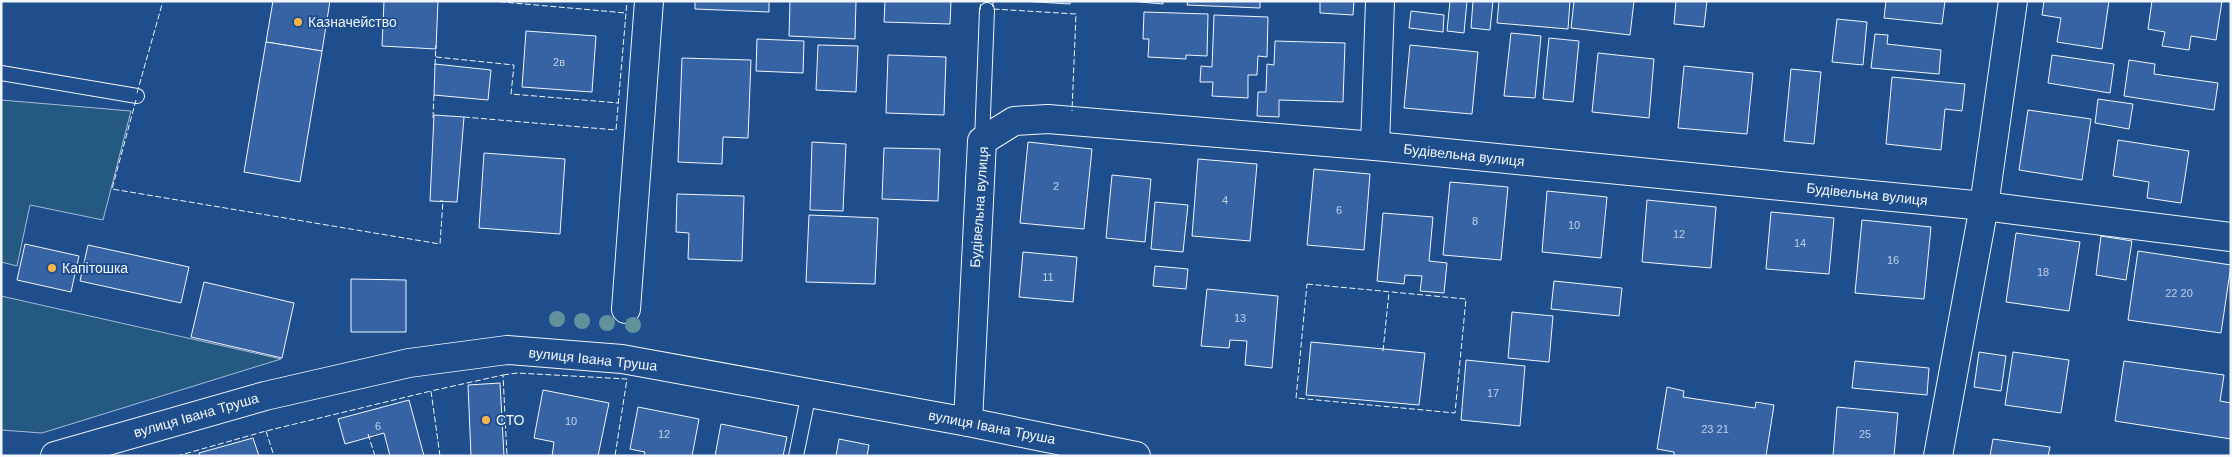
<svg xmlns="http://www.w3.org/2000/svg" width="2232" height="457" font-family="Helvetica,sans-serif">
<rect width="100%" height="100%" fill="#1f4e8c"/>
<g fill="#245a82" stroke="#a8bbd7">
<path d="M1,100L131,111L103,220L30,205L17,266L1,262Z"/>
<path d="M1,296L281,359L42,433L1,430Z"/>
</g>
<g fill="#3563a3" stroke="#f2f6ff">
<path d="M273,1H330L322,51L266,42Z"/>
<path d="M384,1H438L436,49L382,46Z"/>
<path d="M695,1H769V12L695,9Z"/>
<path d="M790,1H856L855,39L789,36Z"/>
<path d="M885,1H951L950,24L884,22Z"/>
<path d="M1022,1H1071L1070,4Z"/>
<path d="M1129,1H1163V4Z"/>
<path d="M1188,1H1260V8L1187,5Z"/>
<path d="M1320,1H1354L1353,15L1320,13Z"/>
<path d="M1450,1H1467L1464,33L1447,31Z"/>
<path d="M1473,1H1493L1490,30L1471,28Z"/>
<path d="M1499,1H1570L1568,29L1497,23Z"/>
<path d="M1574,1H1634L1630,35L1571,28Z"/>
<path d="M1676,1H1707L1704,27L1674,24Z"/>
<path d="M1886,1H1945L1942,24L1884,18Z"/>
<path d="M2044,1H2109L2102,49L2057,42L2061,18L2042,15Z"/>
<path d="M2152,1H2222L2216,40L2191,36L2189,50L2162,46L2165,32L2148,29Z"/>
<path d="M1411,11L1444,15L1443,32L1409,28Z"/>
<path d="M1144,12L1208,14L1207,56L1186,55V59L1148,57L1149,39H1143Z"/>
<path d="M1214,15L1268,17L1267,57L1258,56L1257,75H1248V98L1212,96L1213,82H1200L1201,66L1212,67Z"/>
<path d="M1837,19L1867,22L1863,65L1832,62Z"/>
<path d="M526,31L596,36L592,92L522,87Z"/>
<path d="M1511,33L1541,36L1535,98L1504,96Z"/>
<path d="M1875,34L1888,35L1887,44L1941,50L1939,74L1871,68Z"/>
<path d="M1549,38L1579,41L1573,102L1543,99Z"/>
<path d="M757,39L804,41L803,73L756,71Z"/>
<path d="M1275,41L1345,43L1343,102L1279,100V117L1257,116L1258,92H1266L1267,64L1274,65Z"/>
<path d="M266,42L322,51L300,182L244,172Z"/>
<path d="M818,45L858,46L856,92L816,90Z"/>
<path d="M1410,45L1478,52L1472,114L1404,108Z"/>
<path d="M1598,53L1654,59L1649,118L1592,112Z"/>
<path d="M888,55L946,57L944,115L886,113Z"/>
<path d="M2052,55L2114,64L2110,93L2048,83Z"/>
<path d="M682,58L751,60L748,138L723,137L722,164L678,162Z"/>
<path d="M2129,60L2155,64L2154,74L2218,83L2214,110L2124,96Z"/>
<path d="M435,64L491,70L488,100L434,95Z"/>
<path d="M1684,66L1753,73L1747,134L1678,128Z"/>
<path d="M1791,69L1821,72L1814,144L1784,141Z"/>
<path d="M1892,77L1965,84L1962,111L1945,109L1941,150L1886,144Z"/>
<path d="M2098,99L2133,104L2129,129L2095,123Z"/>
<path d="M2028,110L2091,119L2082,180L2019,170Z"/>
<path d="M434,115L464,117L457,202L430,201Z"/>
<path d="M2118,140L2189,151L2181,203L2147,198L2149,182L2113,176Z"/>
<path d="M812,142L846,144L843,211L810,210Z"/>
<path d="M1028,142L1092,149L1084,229L1020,223Z"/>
<path d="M884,148L940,149L938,201L882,199Z"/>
<path d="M484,153L565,159L560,234L479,228Z"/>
<path d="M1198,159L1257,164L1250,241L1192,236Z"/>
<path d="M1314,169L1370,174L1364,250L1307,245Z"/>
<path d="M1112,175L1151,179L1145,242L1106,238Z"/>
<path d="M1450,182L1508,187L1501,260L1443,255Z"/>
<path d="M1547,191L1607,197L1601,258L1542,252Z"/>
<path d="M677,194L744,196L742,261L688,259L689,233L676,232Z"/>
<path d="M1647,200L1716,207L1711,268L1642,262Z"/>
<path d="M1155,202L1188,205L1183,252L1151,249Z"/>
<path d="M1771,212L1834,218L1829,274L1766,269Z"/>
<path d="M1383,213L1433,217L1429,261L1447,263L1444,293L1420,291L1422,276L1405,275L1404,284L1377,281Z"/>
<path d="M809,215L878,218L875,284L806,282Z"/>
<path d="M1862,220L1931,227L1924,299L1855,293Z"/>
<path d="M2016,233L2080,242L2069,311L2006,302Z"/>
<path d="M2101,236L2132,241L2126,280L2096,275Z"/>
<path d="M25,244L79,256L71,292L17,280Z"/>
<path d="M88,245L189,267L181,303L80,281Z"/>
<path d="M2138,251L2231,265L2221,333L2128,320Z"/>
<path d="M1023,252L1077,257L1073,302L1019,297Z"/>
<path d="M1155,266L1188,269L1186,289L1153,286Z"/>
<path d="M351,279L406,280V332H351Z"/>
<path d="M1554,281L1622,288L1619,316L1551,309Z"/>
<path d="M204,282L294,303L282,358L191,337Z"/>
<path d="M1207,289L1278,296L1272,368L1245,365L1247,341L1230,340L1229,348L1201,346Z"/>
<path d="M1512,312L1553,316L1549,362L1508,358Z"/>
<path d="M1311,342L1425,353L1419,405L1306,395Z"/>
<path d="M1979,352L2006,356L2001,391L1974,387Z"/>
<path d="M2013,352L2069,360L2061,413L2005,405Z"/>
<path d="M1466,360L1525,366L1520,426L1461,420Z"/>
<path d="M1855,361L1929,368L1927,395L1852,388Z"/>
<path d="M2124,361L2224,375L2220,401L2231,403V439L2115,421Z"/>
<path d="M500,383L504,456H471L468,385Z"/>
<path d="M1667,387L1684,391L1683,397L1755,408L1756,402L1774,405L1766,456H1674V452L1657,449Z"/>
<path d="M543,390L609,403L598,456H552L554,442L534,438Z"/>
<path d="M409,400L424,456H390L384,433L345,444L338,419Z"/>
<path d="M638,407L699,419L692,456H644L645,452L630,449Z"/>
<path d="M1837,407L1898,413L1894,456H1833Z"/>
<path d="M721,424L787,437L783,456H715Z"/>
<path d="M253,438L259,456H200L199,453Z"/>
<path d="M839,439L869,445L867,456H836Z"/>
<path d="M1993,439L2050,447L2048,456H1990Z"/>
</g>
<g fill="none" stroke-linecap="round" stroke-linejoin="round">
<g stroke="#f2f6ff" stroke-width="16">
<g id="lane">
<path d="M1,73L137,96"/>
<path d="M982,141L987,10"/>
<path d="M796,456L809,393"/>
</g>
</g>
<g stroke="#f2f6ff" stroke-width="30">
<g id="street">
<path d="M1375,146L1380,1"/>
<path d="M626,309L649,1"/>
<path d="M968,422L982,141L1014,121L1048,119L1375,146L1984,206L2231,237"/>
<path d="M55,456L265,396L409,363L507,350L622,359L968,422L1136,456"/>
<path d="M1938,456L1984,206L2013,1"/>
</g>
</g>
<use href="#lane" stroke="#1f4e8c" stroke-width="14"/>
<use href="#street" stroke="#1f4e8c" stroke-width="28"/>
<g stroke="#f2f6ff" stroke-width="1" stroke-dasharray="6 2.5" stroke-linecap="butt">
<path d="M491,1L626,13"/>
<path d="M993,1V9L1076,14L1072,111"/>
<path d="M980,10L981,1"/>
<path d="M436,57L514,65L511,94L619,103"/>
<path d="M435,65L436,45"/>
<path d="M137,93L163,1"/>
<path d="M136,100L112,189L440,244L443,201H440"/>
<path d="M464,117L616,130L627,1"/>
<path d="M433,118L434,93"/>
<path d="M1307,284L1466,299L1455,413L1296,398Z"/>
<path d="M1383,351L1389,292"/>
<path d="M503,375L517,373L627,379L615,456"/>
<path d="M266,431L274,456"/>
<path d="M368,434L375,456"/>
<path d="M177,456L266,431L431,391"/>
<path d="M440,456L431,391L503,375L507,456"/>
</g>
</g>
<g fill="#61919a">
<circle cx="557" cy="319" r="8"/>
<circle cx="582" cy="321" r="8"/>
<circle cx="607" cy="323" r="8"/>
<circle cx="633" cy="325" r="8"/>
</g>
<g fill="#ffb74d" stroke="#1f4e8c" stroke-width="2">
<circle cx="298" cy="22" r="5"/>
<circle cx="52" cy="268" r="5"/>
<circle cx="486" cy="420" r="5"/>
</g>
<g text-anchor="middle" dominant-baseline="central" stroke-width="4" stroke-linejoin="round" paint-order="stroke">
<g font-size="11" fill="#c3d1e8">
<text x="559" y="62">2в</text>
<text x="1056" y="186">2</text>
<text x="1225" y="200">4</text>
<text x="1339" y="210">6</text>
<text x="1475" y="221">8</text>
<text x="1574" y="225">10</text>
<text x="1679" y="234">12</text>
<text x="1800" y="243">14</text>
<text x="1893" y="260">16</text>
<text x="2043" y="272">18</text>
<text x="1048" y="277">11</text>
<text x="2179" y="293">22 20</text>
<text x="1240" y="318">13</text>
<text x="1493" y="393">17</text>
<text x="571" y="421">10</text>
<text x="378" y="426">6</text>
<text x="1715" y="429">23 21</text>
<text x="664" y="434">12</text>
<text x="1865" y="434">25</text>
</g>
<g font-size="14" fill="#f2f6ff" stroke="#1f4e8c" text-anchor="start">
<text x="308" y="22">Казначейство</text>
<text x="62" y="268">Капітошка</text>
<text x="496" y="420">СТО</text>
</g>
<g font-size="14" fill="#f2f6ff" stroke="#1f4e8c">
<text transform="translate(1464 155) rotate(6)">Будівельна вулиця</text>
<text transform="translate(1867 194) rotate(6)">Будівельна вулиця</text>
<text transform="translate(979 207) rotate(-86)">Будівельна вулиця</text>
<text transform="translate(593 359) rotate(6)">вулиця Івана Труша</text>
<text transform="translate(196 415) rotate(-16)">вулиця Івана Труша</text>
<text transform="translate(992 427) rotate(11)">вулиця Івана Труша</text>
</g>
</g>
<rect width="2232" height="457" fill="none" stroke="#f2f6ff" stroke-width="5"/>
</svg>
